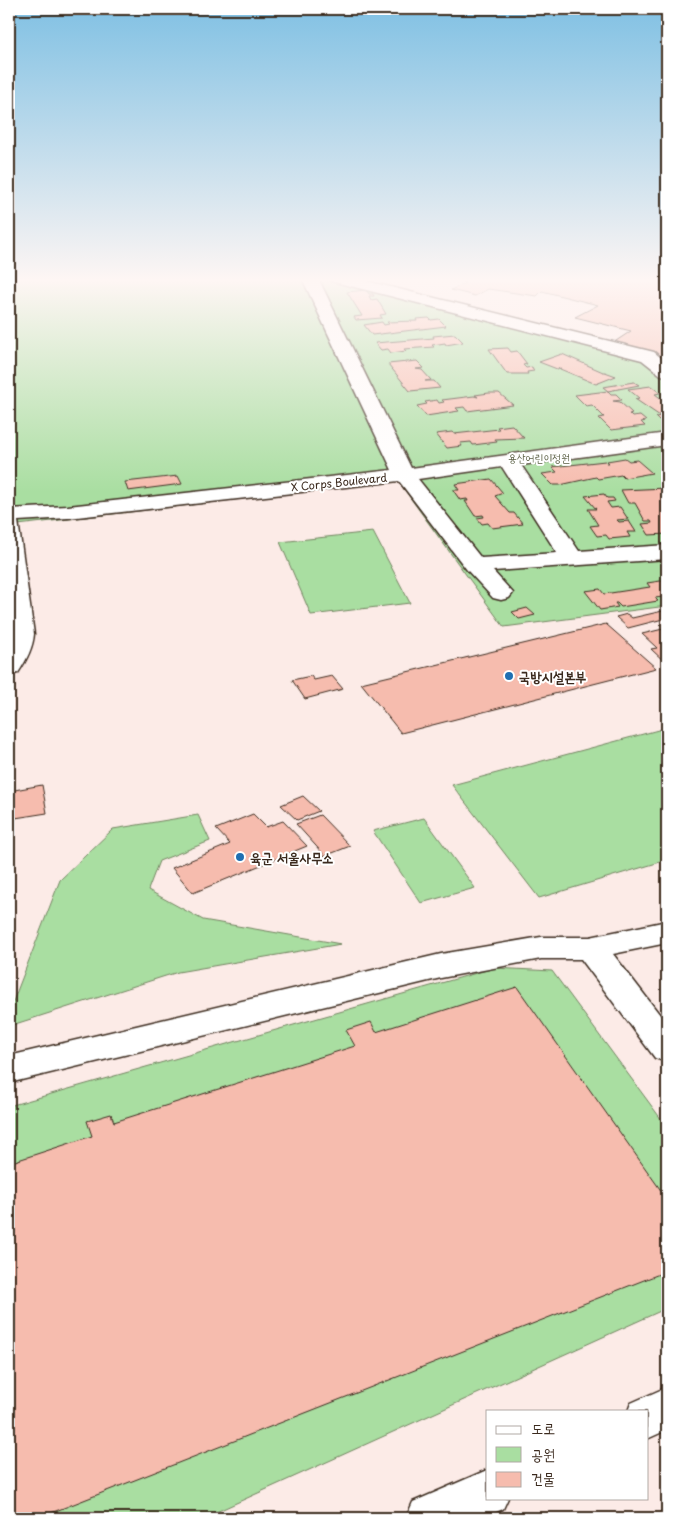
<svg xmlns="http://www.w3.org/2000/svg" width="676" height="1527" font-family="'Playpen Sans','Poor Story',sans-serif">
<rect width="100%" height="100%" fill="#fcebe7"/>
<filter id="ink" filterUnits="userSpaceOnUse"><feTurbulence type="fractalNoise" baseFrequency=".02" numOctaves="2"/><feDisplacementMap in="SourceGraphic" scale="10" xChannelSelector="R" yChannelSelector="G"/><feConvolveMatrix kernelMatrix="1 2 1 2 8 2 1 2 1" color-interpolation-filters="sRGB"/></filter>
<g filter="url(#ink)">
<g fill="#a9dea1" stroke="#728460">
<path d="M9,278H352L561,329L667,365V606L504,627L398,481L9,526Z"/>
<path d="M373,532L410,603L311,615L280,542Z"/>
<path d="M662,729L667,735V860L539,898L452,785Z"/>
<path d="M198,815L210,841L159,861L148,890L203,920L341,944L178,972L9,1026V1012L60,880L113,829Z"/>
<path d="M424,818L475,888L421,903L373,831Z"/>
<path d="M494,968L552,971L667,1127V1308L203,1518H9V1106Z"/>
</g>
<g fill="#f6bcae" stroke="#3b2a1e">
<path d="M454,278H667V359L610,345L631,331L575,317L598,305L542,291L537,296L488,289L475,296L451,290L465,283Z"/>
<path d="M366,290L369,294H373L374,296H369L371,300L377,299L386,314L380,315L382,318L356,320L354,317L362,316L347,292Z"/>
<path d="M429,318L431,320L439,319L446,326L372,335L364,325L382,322L384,325L389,324L387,322L417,321L416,319Z"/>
<path d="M455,334L463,342L446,345L445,343L432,345L434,347L404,349L406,351L391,353L388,349L381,350L375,343L434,338L433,336Z"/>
<path d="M508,348L511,352L517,351L527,364L523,365L526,368L532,367L534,371L527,372L528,374H507L489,349Z"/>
<path d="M562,354L603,372H605L616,376L596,384L560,369L561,368L557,369L539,362Z"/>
<path d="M417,361L424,368L416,369L422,370L431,380L425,381H434L440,388L410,391L388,364Z"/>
<path d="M634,382L639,385L608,391L603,387Z"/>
<path d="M651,386L660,393L655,394L667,403V420H659L656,417L660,416L635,399L639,398L628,389Z"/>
<path d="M608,391L611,394H616L622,400L613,401L620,402L632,413L629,414L632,417L640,416L646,421L641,422L645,426L611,430L599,418L604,417L592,405L586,406L575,395Z"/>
<path d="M489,393H499L513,405L467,411L464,407L456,408L459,411L426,416L417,406L427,404L425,402L437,400L439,403L444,402L442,400L474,396L478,397L475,395Z"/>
<path d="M512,425L524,438L495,439L497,442L473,445L471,442L460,443L462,446L447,448L436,434L452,432L454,434L499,429L497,427Z"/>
<path d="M625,458L629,461L637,460L652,473L624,478L621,475L598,479L596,477L560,485H553L542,474L557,472L552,467L605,461L607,463H609L607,461Z"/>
<path d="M178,476L182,484L128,491L125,482Z"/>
<path d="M491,479L503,493L495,496L510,513H514L523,524L492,528L488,523L482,524L477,518L484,517L483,515L475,516L465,501H468L467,499L460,500L453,490H459L455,484Z"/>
<path d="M667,488V534L649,535L642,524L652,523L651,521H645L635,503H628L621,490Z"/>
<path d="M604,494L607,498H613L615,501L607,502L611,508L620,507L628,519L617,520L619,522L629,521L636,532H627L630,537L609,539L606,535L597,536L590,526L598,525L588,509H596L585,496Z"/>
<path d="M667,580V601L663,597L655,598L658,601L621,607L617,603H615L618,607L600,610L585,591L600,589L604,594L650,587L647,583Z"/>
<path d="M527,608L535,615L519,619L512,612Z"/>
<path d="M667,610V618L628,628L616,617L627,614L632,618Z"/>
<path d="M606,624L656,668L401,733L361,683Z"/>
<path d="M667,628V664L651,649L657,648L642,634Z"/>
<path d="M311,676L314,680L332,676L343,689L305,699L292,680Z"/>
<path d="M42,785L47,813L9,819V791Z"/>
<path d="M303,796L319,811L297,820L281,805Z"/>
<path d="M253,814L266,827L283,821L307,846L193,893L172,868L230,844L216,829Z"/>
<path d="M320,815L350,846L325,856L296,824Z"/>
<path d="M517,987L667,1199V1271L38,1518H9V1163L92,1136L87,1121L111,1114L114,1122L355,1046L346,1030L371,1022L376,1032Z"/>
</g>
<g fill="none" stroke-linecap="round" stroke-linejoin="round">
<g stroke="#3b2a1e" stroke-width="3">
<g id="minor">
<path d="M302,278H318L411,468L667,433V445L521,465L579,551L667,545V559L493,571L513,593L509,598L501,600L493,598L467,570L399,481L68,518L18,521L34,634C33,648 26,661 18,673L9,675V509L68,506L392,470ZM502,467L557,553L481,558L418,479Z"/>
<path d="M328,278H354L654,352L667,363V376L661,375L642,360L331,281Z"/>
<path d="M667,921V943L613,954L667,1024V1062L655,1058L581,959H541L441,978L9,1083V1056L441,954L541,937H590Z"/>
<path d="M667,1387V1430L647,1439V1411H628L631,1403Z"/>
<path d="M487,1470V1498H508L503,1509L482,1518H406L413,1502Z"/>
</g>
</g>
<use href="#minor" fill="#fff" fill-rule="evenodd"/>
</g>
</g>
<linearGradient id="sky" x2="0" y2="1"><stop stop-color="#7fc0e3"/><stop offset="0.57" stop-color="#fef6f4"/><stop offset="1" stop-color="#fef6f4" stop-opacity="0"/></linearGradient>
<rect width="676" height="492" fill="url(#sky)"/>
<g fill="#1f6fb2" stroke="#fff" stroke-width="2">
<circle cx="509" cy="676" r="5"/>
<circle cx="240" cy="857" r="5"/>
</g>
<g text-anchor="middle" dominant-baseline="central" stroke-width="4" stroke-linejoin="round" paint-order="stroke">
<g font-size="11" fill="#5c6045" stroke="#fff">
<text x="539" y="457">용산어린이정원</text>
</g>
<g font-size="11" fill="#3b2a1e" stroke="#fff">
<text transform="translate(339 482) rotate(-6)">X Corps Boulevard</text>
</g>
<g font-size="14" font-weight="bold" fill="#3b2a1e" stroke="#fff" text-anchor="start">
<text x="519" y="676">국방시설본부</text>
<text x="250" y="857">육군 서울사무소</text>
</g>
</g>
<rect width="676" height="1527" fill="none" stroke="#fff" stroke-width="30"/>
<rect x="15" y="15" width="646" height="1497" fill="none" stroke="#3b2a1e" stroke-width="2" filter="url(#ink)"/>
<rect x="486" y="1410" width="162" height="90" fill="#ffffff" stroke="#b1aaa5"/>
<rect x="496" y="1426" width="25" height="8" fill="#ffffff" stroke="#b1aaa5"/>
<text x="531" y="1434" font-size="15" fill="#3b2a1e">도로</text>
<rect x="496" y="1447" width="25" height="15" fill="#a9dea1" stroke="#b1aaa5"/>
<text x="531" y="1460" font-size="15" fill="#3b2a1e">공원</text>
<rect x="496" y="1472" width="25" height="15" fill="#f6bcae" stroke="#b1aaa5"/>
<text x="531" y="1484" font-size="15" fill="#3b2a1e">건물</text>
</svg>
